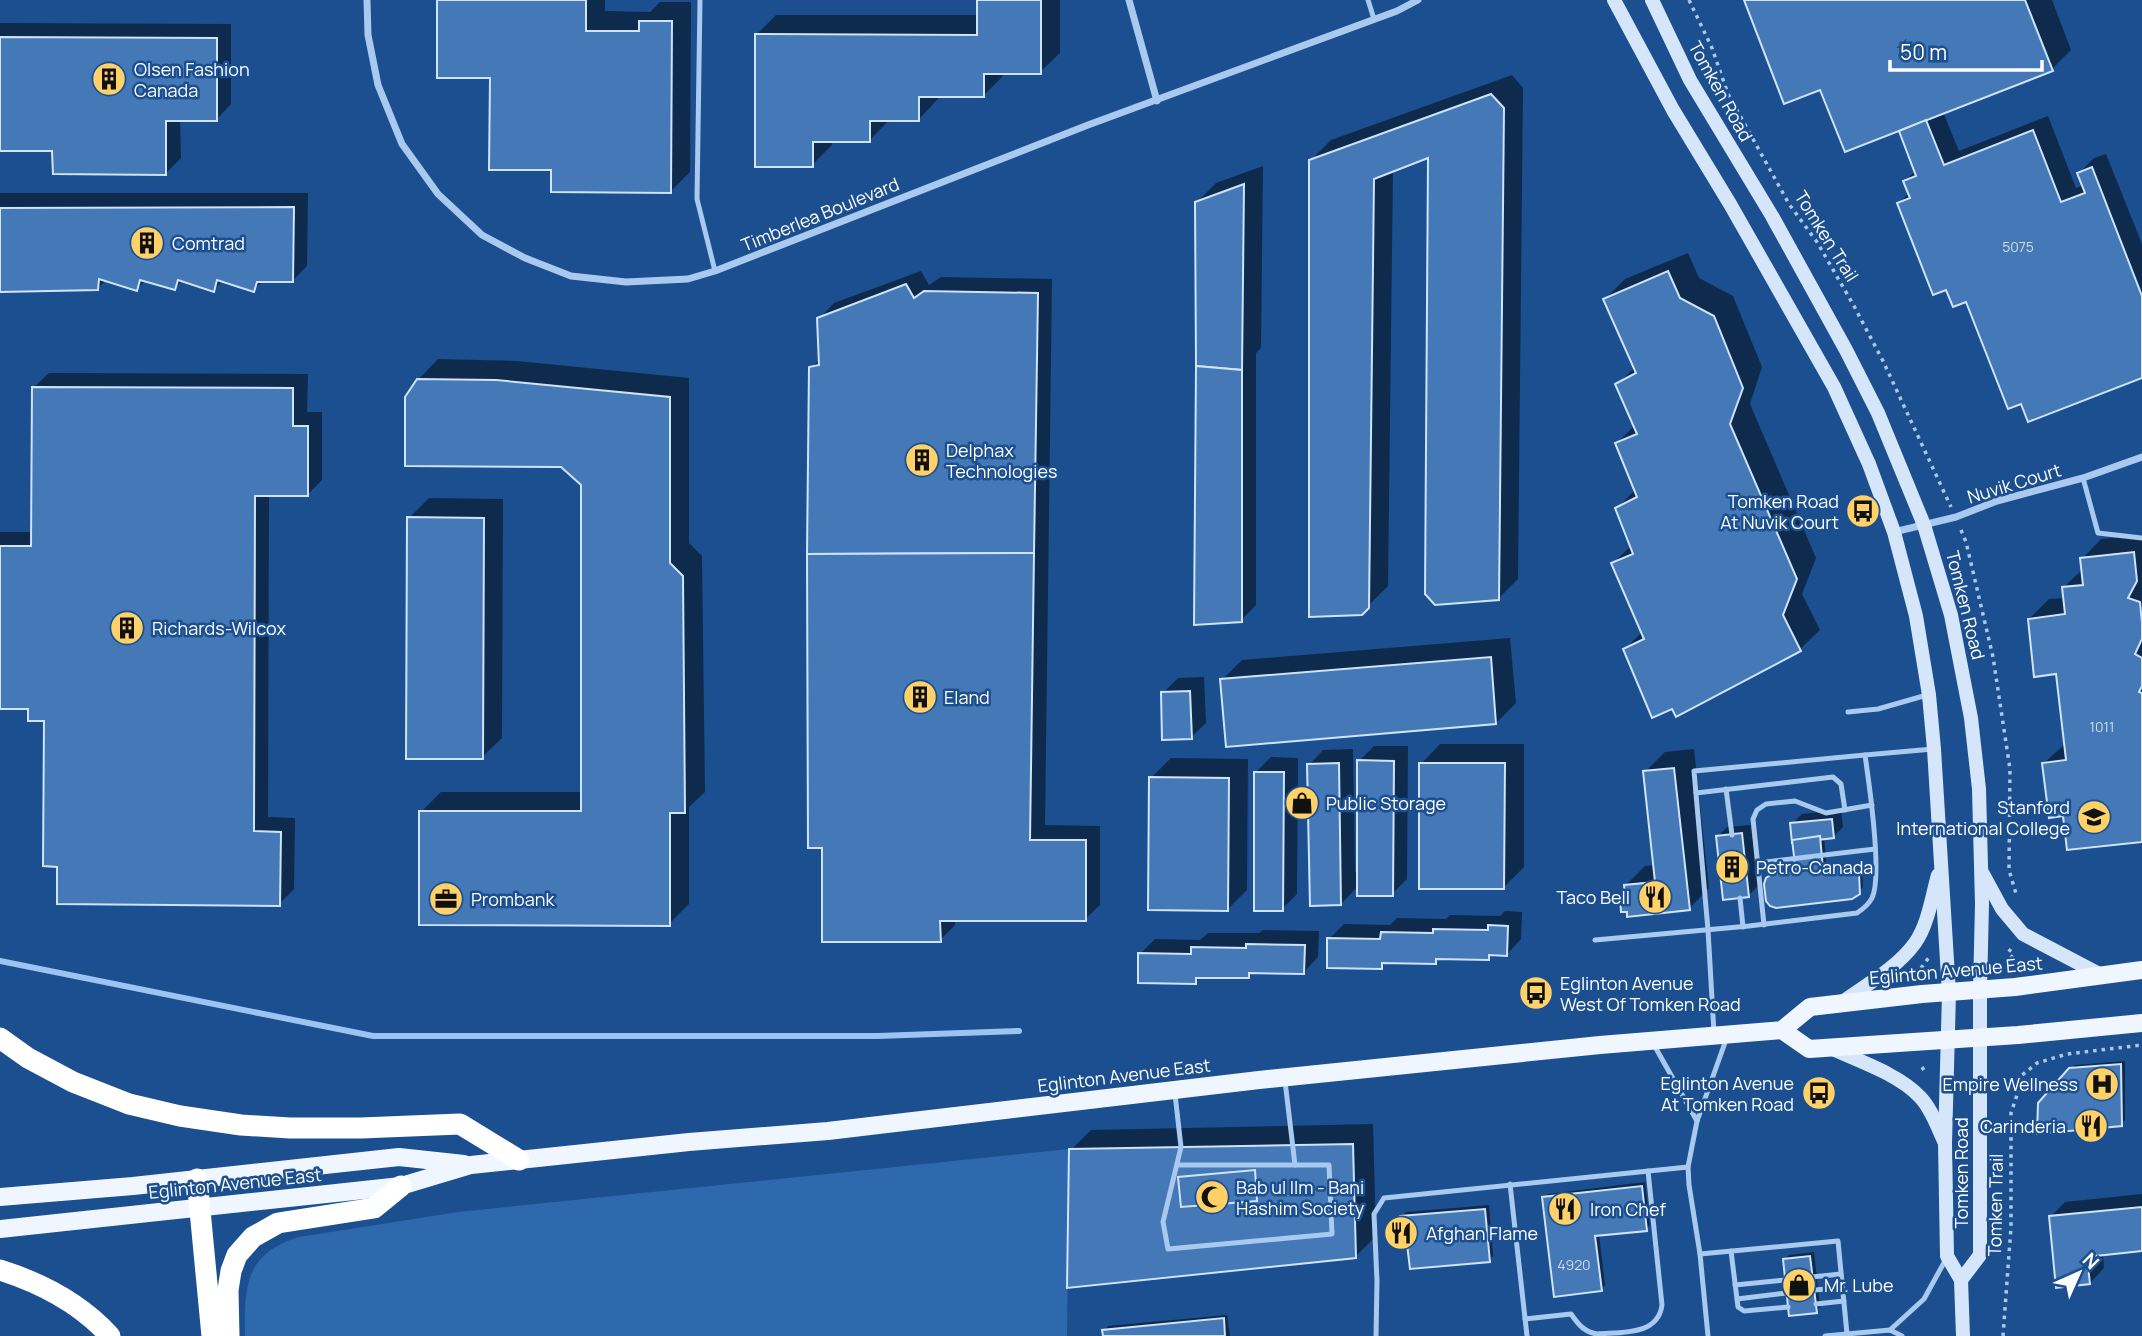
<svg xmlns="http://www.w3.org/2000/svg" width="2142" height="1336" font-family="Manrope,sans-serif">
<rect width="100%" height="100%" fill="#1b4f8f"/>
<path fill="#2e69ad" d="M1069,1149L1067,1336H245C244,1287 245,1253 299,1237L458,1212Z"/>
<g fill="#0007">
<path d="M439,0H605V11L650,12L660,2H691L690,172L671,191L553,168Z"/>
<path d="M979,0H1060V53L1040,72L1003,73V76L983,96H938V99L919,119H890L870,140H832V145L812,165L756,35L776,15H979Z"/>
<path d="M1745,0H2052L2071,50L2052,69L1943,112L1959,151L2048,116L2076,188L2084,185L2079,173L2094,158L2106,154L2142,244V376L2022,402L1967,300L1947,287L1899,203L1910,192L1905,181L1916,170L1906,126L1821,88Z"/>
<path d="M0,23L231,24V104L217,119H180L181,158L166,173L54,150L0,149Z"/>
<path d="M1512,75L1523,88L1518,579L1498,599L1430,156L1393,170L1388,586L1361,613L1311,160L1331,140Z"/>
<path d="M1263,166L1261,348L1256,353V605L1241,620L1196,203L1216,183Z"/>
<path d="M0,193H308L307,266L292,281L264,280L253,290L223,280L214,290L183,280L175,288L146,280L137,289L106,280L97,289L0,290Z"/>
<path d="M1688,253L1699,278L1733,296L1762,367L1750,404L1816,558L1802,594L1820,630L1800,649L1672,707L1625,649L1643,631L1613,563L1632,545L1617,508L1636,489L1617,443L1635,425L1617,385L1635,367L1605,299L1625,279Z"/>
<path d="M921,271L929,285L941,277L1052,279L1045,825L1100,826V905L1085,919L955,920V925L940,940L811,368L821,358L819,319L834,303Z"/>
<path d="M438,359L517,361L689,378V543L702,556L705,792L689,807V904L669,924L421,812L441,792H583L582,484L562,465L418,380Z"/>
<path d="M49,373L308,374L307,412H322V480L307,495L269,494L268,817L295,818L294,889L279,904L59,865L45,719L30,708L0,707V532H33L34,387Z"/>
<path d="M429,498L503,499L502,738L482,757L409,518Z"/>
<path d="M2142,535V840L2064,814L2044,763L2066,743L2058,672L2029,619L2049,599L2065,598L2063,588L2083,569L2082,559L2101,539Z"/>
<path d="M1510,638L1516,703L1496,723L1222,680L1242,660Z"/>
<path d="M1204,677L1206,723L1191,737L1163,693L1178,678Z"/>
<path d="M1440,744H1524V867L1504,887L1421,764Z"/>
<path d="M1374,746H1408L1407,879L1392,894L1358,886L1341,904L1309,765L1323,750L1353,749L1355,872H1359V761Z"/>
<path d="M1694,749L1709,888L1690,908L1621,898L1626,893L1625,886L1645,866L1655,865L1645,772L1665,752Z"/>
<path d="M1271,757L1298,758L1297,894L1282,909L1256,772Z"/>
<path d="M1171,758L1248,759L1247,890L1227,910L1151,778Z"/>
<path d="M1841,810L1843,827L1833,837L1824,838L1827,866L1856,863L1862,869L1863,887L1859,892L1768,879L1778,871L1797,869L1792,824L1802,814Z"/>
<path d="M1751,825L1758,886L1748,896L1717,837L1727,827Z"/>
<path d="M1505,911L1522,912L1521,939L1507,954H1493L1489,958L1440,957L1435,962L1387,961L1382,967L1329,939L1344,924L1390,925L1397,918L1446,919L1450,915L1500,916Z"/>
<path d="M1263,930L1319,931L1318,957L1304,972L1254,971L1248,977L1201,976L1196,982L1140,954L1155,939L1200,940L1208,933H1259Z"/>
<path d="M2125,1061V1120L2121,1125L2039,1104L2075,1065Z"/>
<path d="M1373,1124L1376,1236L1356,1256L1071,1150L1091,1130Z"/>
<path d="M1645,1182L1650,1225L1646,1229L1599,1234L1605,1285L1601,1290L1544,1198L1548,1194Z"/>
<path d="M2142,1194V1250L2103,1254L2104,1268L2090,1283L2050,1217L2065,1202Z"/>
<path d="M1489,1205L1493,1256L1489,1260L1409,1242L1401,1217L1406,1212Z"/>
<path d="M1814,1252L1820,1307L1816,1311L1784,1260L1789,1255Z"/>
<path d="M1227,1315L1230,1336H1105L1104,1331L1108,1326Z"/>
</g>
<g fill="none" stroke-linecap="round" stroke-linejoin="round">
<path stroke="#9cc4f0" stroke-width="6" d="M0,961L373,1036H878L1019,1031"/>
</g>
<g fill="#4478b7" stroke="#cfe3fa" stroke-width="2">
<path d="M437,0H586V31H639V21H672L671,193L551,192V170H489L490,78H437Z"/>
<path d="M977,0H1041V74H984V97H919V121H870V142H813V167H755V34L977,35Z"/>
<path d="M1744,0H2025L2053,71L1845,152L1820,90L1784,104Z"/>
<path d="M0,37L217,38V121H166V175L53,174L52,151H0Z"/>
<path d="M1491,94L1504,108L1499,600L1435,605L1425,594L1428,158L1374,179L1369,608L1362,615L1309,617V160Z"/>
<path d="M1926,120L1944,165L2033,130L2061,202L2085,193L2077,173L2092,167L2142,296V378L2028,422L2021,404L2008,409L1966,302L1953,307L1946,290L1933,295L1897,203L1910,198L1903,181L1916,176L1899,131Z"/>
<path d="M1244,184L1242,370L1196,366L1195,202Z"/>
<path d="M294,207L293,282H257L254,292L217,280L214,292L178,280L175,290L140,280L137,291L99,279L98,290L0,292V208Z"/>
<path d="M1668,271L1680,298L1714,316L1743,388L1730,424L1797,579L1783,615L1801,651L1676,717L1672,709L1652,718L1623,649L1644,639L1611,563L1633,554L1615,508L1637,497L1615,443L1637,434L1615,384L1636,373L1603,299Z"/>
<path d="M906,284L914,298L924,291L1038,293L1034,553L807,554L809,367L819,365L817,318Z"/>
<path d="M1196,366L1242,370V622L1194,625Z"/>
<path d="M417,379L496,380L670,397V563L683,576L685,813H670V926L419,925V811H581V485L561,467L405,466V397Z"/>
<path d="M32,387L293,388V426H308V496H255L254,831L281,832L280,906L57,904V867L43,866L44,721H28V709H0V546H31Z"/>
<path d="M407,517L484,518L483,759H406Z"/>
<path d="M2134,552L2137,581L2128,598L2140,602L2142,623V639L2135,654L2142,658V686L2139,692L2142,693V842L2067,850L2063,816L2049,818L2042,763L2066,760L2056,674L2034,677L2028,619L2065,614L2062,587L2083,585L2080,558Z"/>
<path d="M1034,553L1030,840H1086V921H940L941,942H822V848H808L807,554Z"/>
<path d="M1491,657L1496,724L1226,747L1220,679Z"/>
<path d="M1190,691L1192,739L1162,740L1161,692Z"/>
<path d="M1357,760L1394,761L1393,896H1357Z"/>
<path d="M1339,763L1341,905L1310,906L1307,764Z"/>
<path d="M1419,763H1505L1504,889H1419Z"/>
<path d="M1674,768L1690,910L1627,917V912H1621L1620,897L1625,896L1624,885L1655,882L1643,771Z"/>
<path d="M1254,772H1284L1283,911H1254Z"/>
<path d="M1149,777L1229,778L1228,911L1148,910Z"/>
<path d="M1832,819L1834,838L1792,843L1790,823Z"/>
<path d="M1742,833L1749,897L1723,900L1716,836Z"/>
<path d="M1820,836L1823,869L1848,866L1855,868L1859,873L1860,894L1852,899L1776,908L1770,906L1766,901L1764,884L1766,878L1772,874L1796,872L1792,840Z"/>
<path d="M1488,925L1508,926L1507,956L1489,955V960L1436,959V964L1382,963V969L1327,968V938L1380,939L1381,932L1433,933V929L1488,930Z"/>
<path d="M1246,944L1305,945L1304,974L1249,973V978H1196V984L1138,983V953L1191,954V947L1246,948Z"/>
<path d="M2121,1064L2122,1126L2037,1134L2038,1103L2069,1068Z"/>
<path d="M1353,1144L1356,1258L1067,1288L1069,1149Z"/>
<path d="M1255,1170L1257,1201L1181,1207L1178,1177Z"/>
<path d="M1642,1186L1647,1231L1595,1236L1602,1291L1554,1297L1542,1197Z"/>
<path d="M2142,1207V1251L2087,1257L2090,1284L2056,1288L2049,1216Z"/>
<path d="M1485,1209L1490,1262L1410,1269L1407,1244L1396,1245L1394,1224L1400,1216Z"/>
<path d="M1810,1256L1817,1313L1789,1316L1783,1259Z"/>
<path d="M1224,1318L1225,1336H1103L1102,1330Z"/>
</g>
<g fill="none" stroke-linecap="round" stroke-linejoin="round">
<g stroke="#a9c9ee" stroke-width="3.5" stroke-dasharray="3.5 5" stroke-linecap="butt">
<path d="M1689,0L1712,48L1728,94L1789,204L1817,242L1854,306L1883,361L1951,507"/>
<path d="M1961,530L1966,542L1993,657L2010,769L2009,870L2017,897"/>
<path d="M2013,958L2008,953L2013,946"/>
<path d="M1921,968L1930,956"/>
<path d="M1922,1067L1925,1072"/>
<path d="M2003,1336L2011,1227V1113L2019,1089L2021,1076L2037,1063L2067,1054L2142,1045"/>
</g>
<g stroke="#a9c9ee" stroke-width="5">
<path d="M700,0L697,199L715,271"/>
<path d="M1368,0L1374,19"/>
<path d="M2083,478L2098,533L2142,538"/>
<path d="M1848,712L1878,709L1927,695"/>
<path d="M1726,789L1732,835"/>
<path d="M1696,793L1833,777L1841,784L1845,810"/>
<path d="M1758,863L1875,849"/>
<path d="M1740,898L1743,927"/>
<path d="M1764,925L1753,819L1757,810L1766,804L1795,801L1826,813L1872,805"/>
<path d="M1595,940L1749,926L1857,913C1863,909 1869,904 1872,898C1883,875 1869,783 1865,755L1933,749"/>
<path d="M1714,1033L1708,930L1694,771L1865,755"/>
<path d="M1654,1045L1697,1121"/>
<path d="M1285,1081L1295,1165"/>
<path d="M1175,1094L1181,1147L1163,1222L1168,1249L1332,1234L1329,1165H1178"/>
<path d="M1510,1184L1527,1336"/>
<path d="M1731,1251L1738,1307L1744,1311L1788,1307"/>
<path d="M1700,1254L1838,1241L1847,1334"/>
<path d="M1812,1277L1841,1274"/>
<path d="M1735,1285L1785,1280"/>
<path d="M1814,1290L1842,1288"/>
<path d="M1737,1299L1786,1293"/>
<path d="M1816,1304L1844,1301"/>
<path d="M1525,1319L1571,1314C1578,1324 1584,1332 1597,1334C1621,1332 1658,1336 1662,1305L1648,1171"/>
<path d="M1890,1330L1924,1299L1946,1259"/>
<path d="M1376,1336L1377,1281L1374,1214L1384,1198L1688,1167"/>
<path d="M1708,1336L1700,1254L1689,1185L1688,1167L1697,1121L1727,1037"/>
<path d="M1825,1336L1890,1330L1902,1336"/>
</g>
<g stroke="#a9c9ee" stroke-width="7">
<path d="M367,0L368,35L378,85L402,144L438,194L482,235L525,258L571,276L626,282L688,279L715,271L1088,125L1397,11L1418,0"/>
<path d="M1129,0L1157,101"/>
<path d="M1894,532L1956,517L1997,501L2083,478L2142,457"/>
</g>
<g stroke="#d6e6fa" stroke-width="14">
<path d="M1614,0L1673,110L1730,204L1834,387L1869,464L1894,532L1916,616L1929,695L1934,749L1949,993L1945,1143L1947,1256L1961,1280L1963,1336"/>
<path d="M1652,0L1690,80L1772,216L1846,350L1878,413L1924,525L1951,615L1971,718L1979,789L1982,904L1980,990V1255L1961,1280"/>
<path d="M1983,874L2002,909L2023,934L2103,976"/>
<path d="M1841,1003C1866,985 1897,968 1915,943C1928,925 1932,896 1938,875"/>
<path d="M1828,1047C1856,1060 1899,1074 1920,1097C1931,1108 1937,1126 1944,1141"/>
</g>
<g stroke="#f0f6ff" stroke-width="18">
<path d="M1782,1030L1809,1049L2018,1035L2142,1023"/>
<path d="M0,1197L133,1186L399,1157L464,1164"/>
<path d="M0,1229L401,1186L471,1165L689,1142L828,1131L1259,1080L1600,1045L1782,1030L1810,1007L1922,994L2015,987L2142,970"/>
</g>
<g stroke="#fff" stroke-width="21">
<path d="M0,1038L28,1058L73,1082L129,1104L180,1116L241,1125L290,1128H361L460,1124L519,1160"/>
<path d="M197,1179L212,1336"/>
<path d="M0,1270C41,1283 80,1303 110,1336"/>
<path d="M229,1336L228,1290L231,1271L237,1255L253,1237L278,1223L374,1208L401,1186"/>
</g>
</g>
<defs>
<g id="building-disc" transform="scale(1.75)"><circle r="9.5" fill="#ffd166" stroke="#1b4f8f"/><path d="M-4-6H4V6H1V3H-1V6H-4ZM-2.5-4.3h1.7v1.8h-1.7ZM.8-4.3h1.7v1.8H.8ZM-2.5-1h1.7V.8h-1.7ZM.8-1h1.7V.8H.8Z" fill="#111"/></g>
<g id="bus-disc" transform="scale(1.75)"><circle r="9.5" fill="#ffd166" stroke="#1b4f8f"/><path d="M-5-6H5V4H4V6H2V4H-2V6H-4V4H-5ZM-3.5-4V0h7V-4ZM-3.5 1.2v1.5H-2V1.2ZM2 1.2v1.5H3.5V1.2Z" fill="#111"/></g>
<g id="shop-disc" transform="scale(1.75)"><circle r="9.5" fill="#ffd166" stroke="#1b4f8f"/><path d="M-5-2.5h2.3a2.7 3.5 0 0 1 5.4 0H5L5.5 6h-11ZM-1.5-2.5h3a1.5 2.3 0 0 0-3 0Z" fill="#111"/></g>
<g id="university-disc" transform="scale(1.75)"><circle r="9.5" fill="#ffd166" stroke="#1b4f8f"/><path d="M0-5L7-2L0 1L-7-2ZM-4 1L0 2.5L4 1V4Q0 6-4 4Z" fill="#111"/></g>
<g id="restaurant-disc" transform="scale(1.75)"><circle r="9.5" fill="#ffd166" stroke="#1b4f8f"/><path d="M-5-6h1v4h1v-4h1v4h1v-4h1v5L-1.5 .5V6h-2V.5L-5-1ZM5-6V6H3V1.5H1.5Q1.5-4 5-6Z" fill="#111"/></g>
<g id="office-disc" transform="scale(1.75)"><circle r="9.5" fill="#ffd166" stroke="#1b4f8f"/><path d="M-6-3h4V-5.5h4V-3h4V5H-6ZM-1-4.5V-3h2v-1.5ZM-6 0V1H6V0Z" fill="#111"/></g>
<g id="hospital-disc" transform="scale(1.75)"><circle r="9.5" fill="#ffd166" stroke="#1b4f8f"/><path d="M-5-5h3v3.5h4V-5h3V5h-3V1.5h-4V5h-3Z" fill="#111"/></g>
<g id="mosque-disc" transform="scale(1.75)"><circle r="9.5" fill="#ffd166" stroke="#1b4f8f"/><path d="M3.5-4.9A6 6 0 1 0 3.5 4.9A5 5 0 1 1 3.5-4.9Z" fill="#111"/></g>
</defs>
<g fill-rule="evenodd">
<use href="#building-disc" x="109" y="79"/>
<use href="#building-disc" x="147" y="243"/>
<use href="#building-disc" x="922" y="460"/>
<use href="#bus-disc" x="1863" y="511"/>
<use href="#building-disc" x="127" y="628"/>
<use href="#building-disc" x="920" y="697"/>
<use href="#shop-disc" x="1302" y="803"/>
<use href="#university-disc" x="2094" y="817"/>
<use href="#building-disc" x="1732" y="867"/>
<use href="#restaurant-disc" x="1655" y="897"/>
<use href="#office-disc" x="446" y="899"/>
<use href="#bus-disc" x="1536" y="993"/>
<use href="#hospital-disc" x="2102" y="1084"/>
<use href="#bus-disc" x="1819" y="1093"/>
<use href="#restaurant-disc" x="2091" y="1126"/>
<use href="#mosque-disc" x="1212" y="1197"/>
<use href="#restaurant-disc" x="1565" y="1209"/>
<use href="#restaurant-disc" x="1401" y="1233"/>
<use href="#shop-disc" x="1799" y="1285"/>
</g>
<g text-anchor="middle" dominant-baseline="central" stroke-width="5" stroke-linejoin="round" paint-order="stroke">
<g font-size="14" fill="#d0dded">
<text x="2018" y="246">5075</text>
<text x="2102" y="726">1011</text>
<text x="1574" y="1264">4920</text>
</g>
<g font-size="18" fill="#fff" stroke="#1b4f8f" text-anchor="start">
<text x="134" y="69">Olsen Fashion<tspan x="134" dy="21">Canada</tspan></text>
<text x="172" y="243">Comtrad</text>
<text x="946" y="450">Delphax<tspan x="946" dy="21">Technologies</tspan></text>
<text x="1839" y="501" text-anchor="end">Tomken Road<tspan x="1839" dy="21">At Nuvik Court</tspan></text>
<text x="152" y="628">Richards-Wilcox</text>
<text x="944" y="697">Eland</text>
<text x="1326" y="803">Public Storage</text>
<text x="2070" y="807" text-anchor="end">Stanford<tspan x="2070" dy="21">International College</tspan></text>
<text x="1756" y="867">Petro-Canada</text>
<text x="1630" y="897" text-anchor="end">Taco Bell</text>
<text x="471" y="899">Prombank</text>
<text x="1560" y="983">Eglinton Avenue<tspan x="1560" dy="21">West Of Tomken Road</tspan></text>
<text x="1794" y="1083" text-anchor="end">Eglinton Avenue<tspan x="1794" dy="21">At Tomken Road</tspan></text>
<text x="2078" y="1084" text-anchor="end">Empire Wellness</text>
<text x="2066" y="1126" text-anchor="end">Carinderia</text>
<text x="1236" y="1187">Bab ul Ilm - Bani<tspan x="1236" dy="21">Hashim Society</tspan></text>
<text x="1590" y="1209">Iron Chef</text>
<text x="1426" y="1233">Afghan Flame</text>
<text x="1824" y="1285">Mr. Lube</text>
</g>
<g font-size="18" fill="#fff" stroke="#1b4f8f">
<text transform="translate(1721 91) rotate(61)">Tomken Road</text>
<text transform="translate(820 214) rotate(-22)">Timberlea Boulevard</text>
<text transform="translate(1827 236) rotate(58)">Tomken Trail</text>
<text transform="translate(2014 483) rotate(-17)">Nuvik Court</text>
<text transform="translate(1966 605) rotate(76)">Tomken Road</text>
<text transform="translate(1956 970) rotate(-5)">Eglinton Avenue East</text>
<text transform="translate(1124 1075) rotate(-7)">Eglinton Avenue East</text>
<text transform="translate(1961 1173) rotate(-90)">Tomken Road</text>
<text transform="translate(235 1183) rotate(-6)">Eglinton Avenue East</text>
<text transform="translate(1995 1205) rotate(-89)">Tomken Trail</text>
</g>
</g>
<g transform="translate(2079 1273) rotate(45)" stroke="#1b4f8f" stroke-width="5" paint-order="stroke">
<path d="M0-5L12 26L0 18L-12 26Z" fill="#ffffff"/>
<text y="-10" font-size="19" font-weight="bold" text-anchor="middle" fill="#ffffff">N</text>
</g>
<path d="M1890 60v10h152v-10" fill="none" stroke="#ffffff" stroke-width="3.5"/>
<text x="1900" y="60" font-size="21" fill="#ffffff" stroke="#1b4f8f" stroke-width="5" paint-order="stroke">50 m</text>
</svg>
